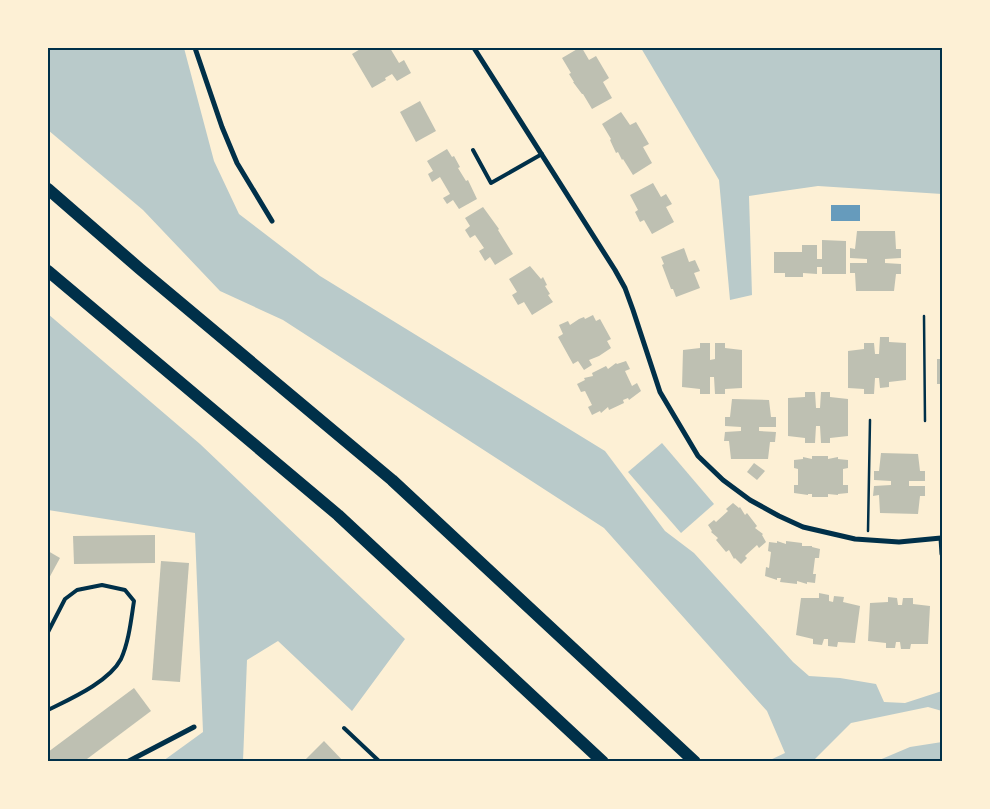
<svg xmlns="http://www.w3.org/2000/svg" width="990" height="809" font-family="'PT Sans Narrow',sans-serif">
<rect width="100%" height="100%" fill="#fdf0d5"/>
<g fill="#b9caca">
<path d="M48,48H184L214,161L239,214L320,276L605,451L665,531L694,553L793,662L809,676L840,678L876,684L884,702L905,703L942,691V711L928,707L851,723L813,761H768L785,753L767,711L604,528L283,320L220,291L143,210L48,130Z"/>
<path d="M641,48H942V194L818,186L749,196L752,295L730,300L719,180Z"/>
<path d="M48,314L200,444L405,639L352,711L278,641L247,660L243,761H163L203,732L195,533L48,510Z"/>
<path d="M662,443L714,504L681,533L628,472Z"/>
<path d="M942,742V761H877L910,747Z"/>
</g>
<rect fill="#669bbc" x="831" y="205" width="29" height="16"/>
<g fill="#bec0b2">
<path d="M362,48H390L399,63L404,60L411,73L397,81L392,74L385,78L386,80L372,88L352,54Z"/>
<path d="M579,48H582L589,60L596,56L609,78L603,82L612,98L592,109L583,94H582L573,82H574L569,74L571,73L562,58Z"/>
<path d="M420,101L436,131L416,142L400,112Z"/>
<path d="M621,112L630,125L636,122L649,144L643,147L652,163L633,175L623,159L622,160L618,152L616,153L610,140L611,139L602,124Z"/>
<path d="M447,149L452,157L454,156L460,167L458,168L466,181L468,180L477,199L459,209L453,200L447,204L443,198L450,194L440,177L432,182L428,174L433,171L427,161Z"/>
<path d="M653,183L661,197L666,194L672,204L666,207L674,222L652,234L644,220L640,222L635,212L638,210L630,195Z"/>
<path d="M483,207L499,229L498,230L513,254L495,265L490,257L485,261L479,251L484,248L475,235L470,238L465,230L470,226L465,218Z"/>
<path d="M857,231H895L896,249H901V258L885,259V263L901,264V274H896L894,291H856L855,273H850V263H867V259L850,258V248L855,249Z"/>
<path d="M822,240L846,241V274H822V267H817V274L803,273V277H785V273H774V252H802V245H817V259H822Z"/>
<path d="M684,248L689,262L695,260L700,271L694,273L700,288L676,297L673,289H671L662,265L664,264L661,257Z"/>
<path d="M530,266L541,279L543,277L547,285L545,286L550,294L548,295L553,302L532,315L524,302L518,305L512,295L517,292L509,279Z"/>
<path d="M593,315L596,321L600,319L611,339L607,341L611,348L599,356L589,360L592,365L584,370L578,361L573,364L558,337L563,334L559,325L568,321L570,325L579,319L584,317L585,319Z"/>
<path d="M880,337H889V342L906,343V380L889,382V387L880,388L879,378H875L874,394H864V389L848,388V351L864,349V343H874L875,354H879Z"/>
<path d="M700,343H710V360L715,359V343H725V348L742,350V388L725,389V394H715L714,377H710V394H700V389L682,387L683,350L700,348Z"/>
<rect x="937" y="359" width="5" height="25"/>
<path d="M626,361L630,369L625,371L632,386L637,383L641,391L629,400L628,398L623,400L624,403L609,410L608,407L601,413L600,411L592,415L588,407L592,405L585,391L581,392L577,384L585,380L584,378L593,376L592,373L606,366L608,369L616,363L617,364Z"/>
<path d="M805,392H815L816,408H820L821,392H830V397L848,399V436L830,438V443H821L820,426H816L815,443H805V438L788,436V398L805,397Z"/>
<path d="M732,399L769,400L771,417H776V427H759V431L776,432L775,442H770L768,459H731L729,441H724L725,432L741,431V427L725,426V417H730Z"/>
<path d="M881,453L918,454L920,471H925V481H909V486H925V496H920L918,514L880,513L879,495L873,496L874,486L891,485V481L874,480V471H879Z"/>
<path d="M812,456H828V459L838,457V459L848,460V468L843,469V485H848V493L838,494V495L828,494V497H812V494H808V495L794,493V485H798V469L794,468V460L803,459V457L812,459Z"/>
<path d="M754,463L765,471L757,480L747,472Z"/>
<path d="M733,503L739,508L740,507L745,515L747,513L757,526L755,528L763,534L762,535L766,542L759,548L757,545L745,556L747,558L741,564L735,558L734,559L729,550L726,552L716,540L718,538L711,532L712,531L708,525L714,520L716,522L728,511L726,509Z"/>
<path d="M155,535V563L74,564L73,536Z"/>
<path d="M777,541L786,544V541L802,543V546H812V547L820,549L819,558H815L813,574H816L815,583L807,582V584L797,581V584L780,582L781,578H777V580L765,576L766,567L769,568L771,552L768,551L769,542L777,543Z"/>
<path d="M48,551L60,558L48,580Z"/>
<path d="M161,561L189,563L180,682L152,680Z"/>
<path d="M819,593L829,595V601L833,602L834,596L844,597L843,602L860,606L855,643L838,642L837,647L828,646V639H824L822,645L813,644V639L796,635L801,598H819Z"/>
<path d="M888,597L897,598L898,605H902L903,598H913V604L930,606L928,644H911L910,649H901L900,642H896L895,648H886V643L868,641L870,603L888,602Z"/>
<path d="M134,688L151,711L83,762H48V752Z"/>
<path d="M324,741L344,762H303Z"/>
</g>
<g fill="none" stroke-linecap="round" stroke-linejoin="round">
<g stroke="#003049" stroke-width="2.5">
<path d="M924,316L925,421"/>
<path d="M868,531L870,420"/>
</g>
<g stroke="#003049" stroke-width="4">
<path d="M473,150L491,183L542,154"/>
<path d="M48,632L65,599L77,590L102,585L125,590L134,601C131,620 129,641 121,659C109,682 70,699 48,710"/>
<path d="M344,728L380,762"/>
</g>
<g stroke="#003049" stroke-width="5">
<path d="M195,48L222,127L237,163L272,221"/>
<path d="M474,48L615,270L625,288L633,310L660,392L698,456L723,480L750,500L779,516L803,527L855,539L899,542L941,538L942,554"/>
<path d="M127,762L194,727"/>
</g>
<g stroke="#003049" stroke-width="12">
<path d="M48,189L140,269L392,480L695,762"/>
<path d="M48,271L338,515L603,762"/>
</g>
</g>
<rect width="990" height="809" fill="none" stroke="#fdf0d5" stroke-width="98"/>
<rect x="49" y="49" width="892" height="711" fill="none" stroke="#003049" stroke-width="2"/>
</svg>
